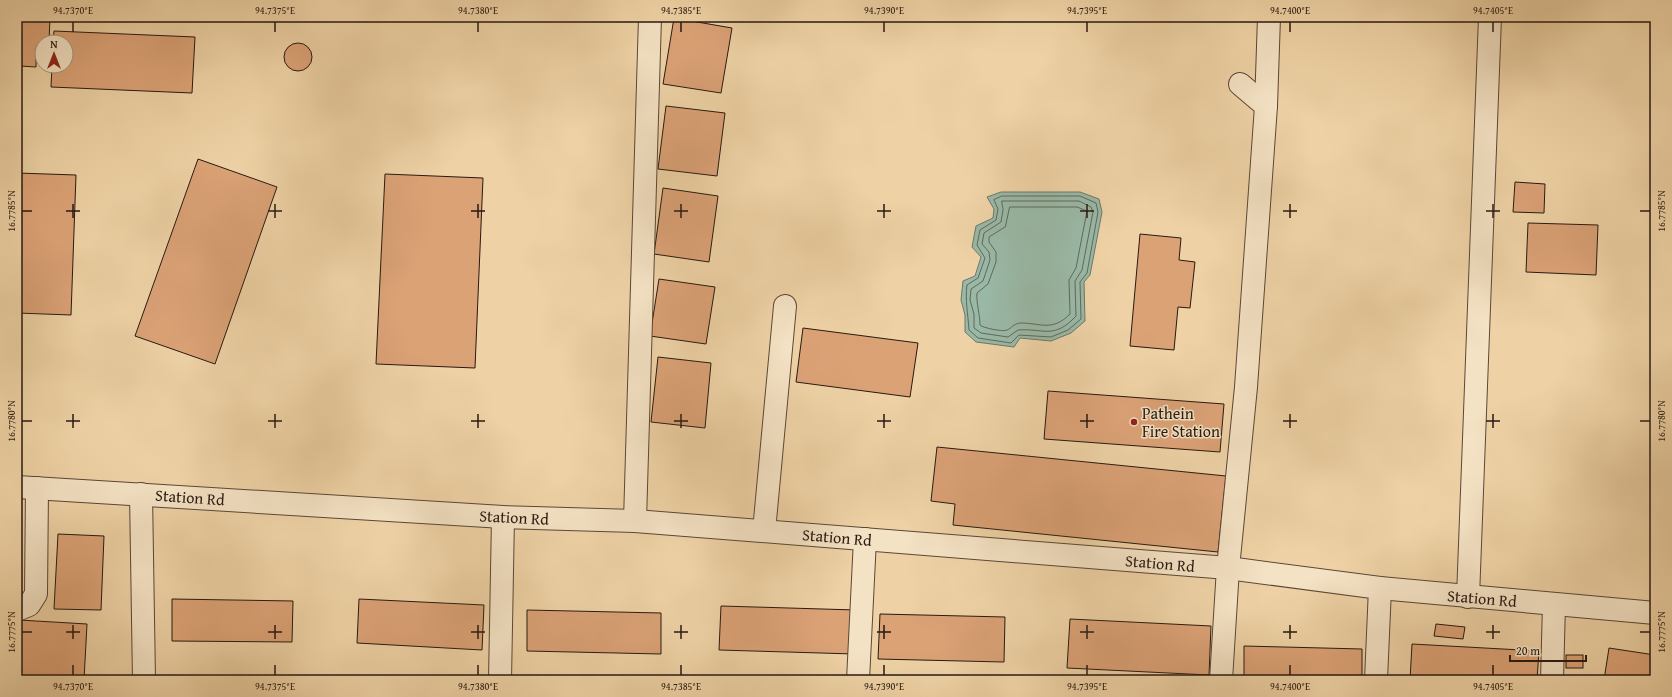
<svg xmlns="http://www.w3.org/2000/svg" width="1672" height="697" font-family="'Gentium Book Plus',serif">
<rect width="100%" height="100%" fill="#eed2a5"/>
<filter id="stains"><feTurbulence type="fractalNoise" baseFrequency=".005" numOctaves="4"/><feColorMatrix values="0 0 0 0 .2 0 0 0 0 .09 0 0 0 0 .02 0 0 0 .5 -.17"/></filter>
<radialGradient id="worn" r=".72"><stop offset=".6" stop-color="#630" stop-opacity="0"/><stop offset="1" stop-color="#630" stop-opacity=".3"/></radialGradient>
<path fill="#99b8a6" stroke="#6c786b" d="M1001,192H1080L1099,199L1102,212L1090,275L1084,282L1085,321L1071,333L1051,341L1020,338L1014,347L976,342L965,332V315L961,300L963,281L975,276L981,257L972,247L976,226L993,218L994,209L987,197Z"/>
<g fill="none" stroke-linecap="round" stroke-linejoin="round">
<g stroke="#60685c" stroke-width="1">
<path d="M1002,196H1080L1096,203L1098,212L1087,273L1080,282L1081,319L1068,330L1051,337L1019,335L1011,343L978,338L969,330C968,314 965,300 967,285L978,278L985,258L977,245L980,230L996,220L998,209L994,200Z"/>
<path d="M1002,201H1079L1091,207L1093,212L1082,270L1075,281L1076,316C1054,340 1043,328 1018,330L1008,337L981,333L974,328V314L970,300L971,289L983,281L990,260L989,252L982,244L984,233L1001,222L1003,210Z"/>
<path d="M1010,207H1077L1087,211L1076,268L1069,280L1070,314C1052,332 1041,323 1020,323C1013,324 1012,328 1007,330C1003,332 983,328 980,325C980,314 976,303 977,293L988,284L996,262V252L989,242V237L1005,227Z"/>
</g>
</g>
<g fill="#dba276" stroke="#281912">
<path d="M17,17H50L49,42H42V48L36,49V67L20,66L19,90H17Z"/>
<path d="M674,18L732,28L721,93L663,84Z"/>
<path d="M54,31L195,37L192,93L51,87L52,66H66V42H53Z"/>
<circle cx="298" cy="57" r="14"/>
<path d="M666,106L725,113L717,176L658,169Z"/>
<path d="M198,159L277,187L215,364L135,336Z"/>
<path d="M17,173L76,175L71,315L17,313Z"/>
<path d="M385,174L483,178L475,368L376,364Z"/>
<path d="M1515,182L1545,184L1544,213L1513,212Z"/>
<path d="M663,188L718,196L709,262L654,254Z"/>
<path d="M1528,223L1598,225L1596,275L1526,272Z"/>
<path d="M1140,234L1181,238L1179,260L1195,262L1190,308L1178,307L1174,350L1130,346Z"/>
<path d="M659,279L715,287L706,344L650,336Z"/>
<path d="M803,328L918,343L910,397L796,382Z"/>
<path d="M658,357L711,363L705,428L651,422Z"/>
<path d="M1048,391L1224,404L1220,452L1044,439Z"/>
<path d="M937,447L1226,476L1218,552L953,525L955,504L931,501Z"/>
<path d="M58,534L104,536L101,610L54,609Z"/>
<path d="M172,599L293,601L292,642L172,641Z"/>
<path d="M359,599L484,605L482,650L357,643Z"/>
<path d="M721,606L856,610L854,654L719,650Z"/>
<path d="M527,610L661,613V654L527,651Z"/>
<path d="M880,614L1005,617L1004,662L878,659Z"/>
<path d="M1070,619L1211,626L1209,675L1067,668Z"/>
<path d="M19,620L87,624L84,680H17Z"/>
<path d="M1436,624L1465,627L1463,639L1434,636Z"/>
<path d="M1412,644L1539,651L1537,680H1410Z"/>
<path d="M1244,646L1362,649V680H1244Z"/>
<path d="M1609,648L1655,655V680H1604Z"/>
<rect x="1566" y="655" width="17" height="13"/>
</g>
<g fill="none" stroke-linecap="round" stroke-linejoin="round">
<g stroke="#5a4737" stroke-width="24">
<g id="minor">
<path d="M1240,84L1266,106"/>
<path d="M17,487L503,517L635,521L1228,568L1380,588L1655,613"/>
<path d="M141,494L144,680"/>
<path d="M635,521L650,17"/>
<path d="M764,531L785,306"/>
<path d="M1468,597L1490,17"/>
<path d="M17,610L29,605L36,594L37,488"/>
<path d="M500,680L503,517"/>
<path d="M858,680L865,539"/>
<path d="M1221,680L1228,568L1246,387L1266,106L1269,17"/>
<path d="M1376,680L1380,588"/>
<path d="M1552,680L1554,604"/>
</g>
</g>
<use href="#minor" stroke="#f4e2c4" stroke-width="22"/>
</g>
<path fill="none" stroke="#281912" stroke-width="1.5" d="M73,22V32M275,22V32M478,22V32M681,22V32M884,22V32M1087,22V32M1290,22V32M1493,22V32M73,204V218M275,204V218M478,204V218M681,204V218M884,204V218M1087,204V218M1290,204V218M1493,204V218M22,211H32M66,211H80M268,211H282M471,211H485M674,211H688M877,211H891M1080,211H1094M1283,211H1297M1486,211H1500M1640,211H1650M73,414V428M275,414V428M478,414V428M681,414V428M884,414V428M1087,414V428M1290,414V428M1493,414V428M22,421H32M66,421H80M268,421H282M471,421H485M674,421H688M877,421H891M1080,421H1094M1283,421H1297M1486,421H1500M1640,421H1650M73,625V639M275,625V639M478,625V639M681,625V639M884,625V639M1087,625V639M1290,625V639M1493,625V639M22,632H32M66,632H80M268,632H282M471,632H485M674,632H688M877,632H891M1080,632H1094M1283,632H1297M1486,632H1500M1640,632H1650M73,665V675M275,665V675M478,665V675M681,665V675M884,665V675M1087,665V675M1290,665V675M1493,665V675"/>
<circle fill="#8f2418" stroke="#f4e2c4" stroke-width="1.5" cx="1134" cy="422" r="4"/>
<g text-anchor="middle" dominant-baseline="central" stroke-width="3" stroke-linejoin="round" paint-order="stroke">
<g font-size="16" fill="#281912" stroke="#f4e2c4" text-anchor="start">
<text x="1142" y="413">Pathein<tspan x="1142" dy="18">Fire Station</tspan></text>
</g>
<g font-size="16" fill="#281912" stroke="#f4e2c4">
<text transform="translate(190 497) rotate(4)">Station Rd</text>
<text transform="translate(514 517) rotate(3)">Station Rd</text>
<text transform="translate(837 537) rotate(5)">Station Rd</text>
<text transform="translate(1160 563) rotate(5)">Station Rd</text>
<text transform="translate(1482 598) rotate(5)">Station Rd</text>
</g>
</g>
<rect width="1672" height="697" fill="none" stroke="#eed2a5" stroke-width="44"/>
<g transform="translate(54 54)"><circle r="19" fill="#f4e2c4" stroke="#a2927d"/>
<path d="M0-3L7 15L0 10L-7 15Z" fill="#8f2418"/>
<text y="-6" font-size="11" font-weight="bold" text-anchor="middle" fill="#281912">N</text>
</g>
<path d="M1510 655v6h76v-6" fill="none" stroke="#281912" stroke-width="2"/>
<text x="1516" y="655" font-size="12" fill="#281912" stroke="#f4e2c4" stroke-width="3" paint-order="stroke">20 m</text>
<rect x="22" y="22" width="1628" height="653" fill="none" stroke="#281912" stroke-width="1.5"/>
<g font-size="10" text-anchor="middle" fill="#281912">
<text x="73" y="14">94.7370°E</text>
<text x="275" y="14">94.7375°E</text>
<text x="478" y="14">94.7380°E</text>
<text x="681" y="14">94.7385°E</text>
<text x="884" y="14">94.7390°E</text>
<text x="1087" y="14">94.7395°E</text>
<text x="1290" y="14">94.7400°E</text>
<text x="1493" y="14">94.7405°E</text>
<text transform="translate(11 211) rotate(-90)" y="4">16.7785°N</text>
<text transform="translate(1661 211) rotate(-90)" y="4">16.7785°N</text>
<text transform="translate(11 421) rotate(-90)" y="4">16.7780°N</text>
<text transform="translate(1661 421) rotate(-90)" y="4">16.7780°N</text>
<text transform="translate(11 632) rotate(-90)" y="4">16.7775°N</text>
<text transform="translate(1661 632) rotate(-90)" y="4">16.7775°N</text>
<text x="73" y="690">94.7370°E</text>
<text x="275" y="690">94.7375°E</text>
<text x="478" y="690">94.7380°E</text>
<text x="681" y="690">94.7385°E</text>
<text x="884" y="690">94.7390°E</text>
<text x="1087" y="690">94.7395°E</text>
<text x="1290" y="690">94.7400°E</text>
<text x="1493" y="690">94.7405°E</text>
</g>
<rect width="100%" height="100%" filter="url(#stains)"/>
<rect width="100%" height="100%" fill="url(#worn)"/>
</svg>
